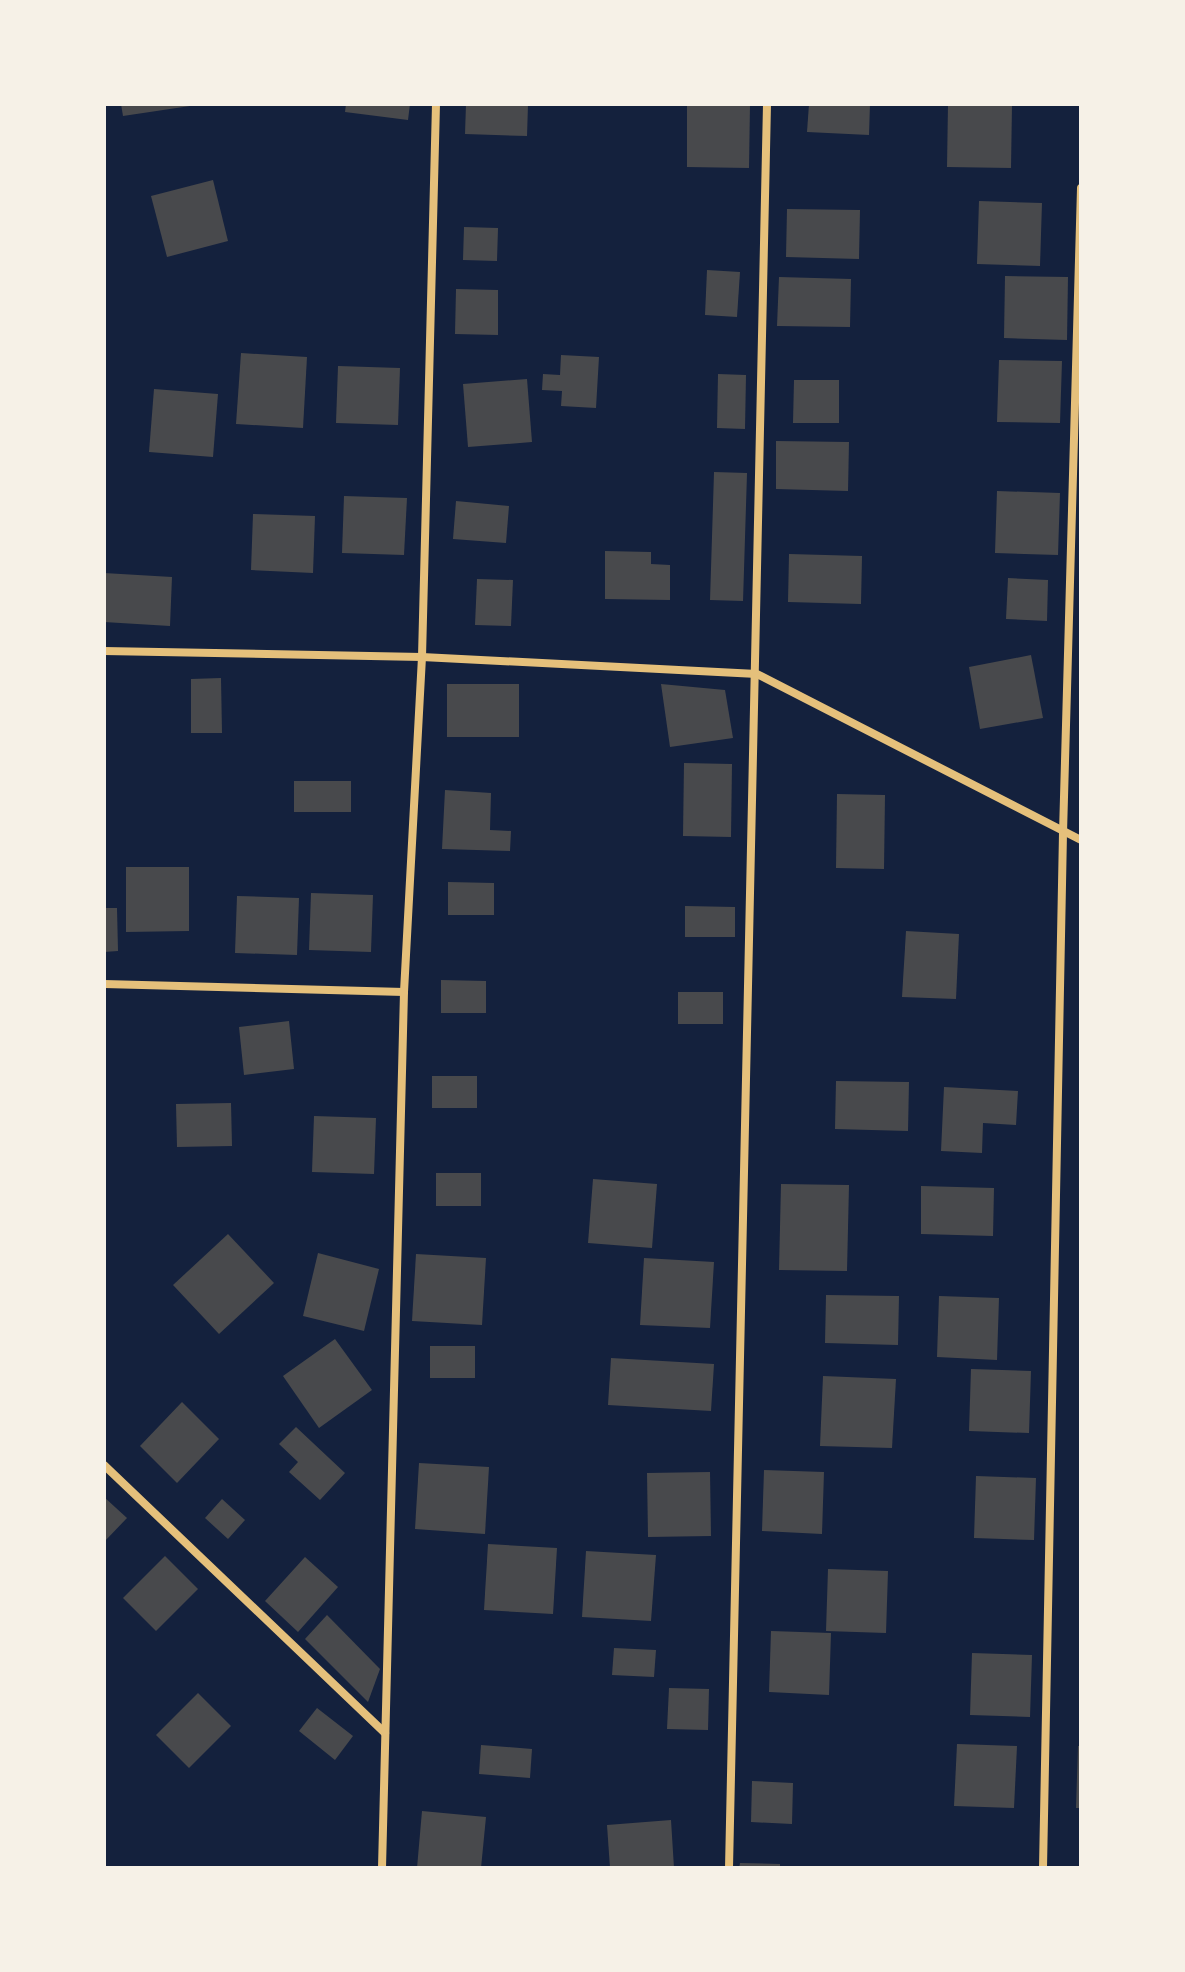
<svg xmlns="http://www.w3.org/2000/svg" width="1185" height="1972" font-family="'Source Sans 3',sans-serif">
<rect width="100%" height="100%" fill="#14213d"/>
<g fill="#48494c">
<path d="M121,104H190V106L123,116Z"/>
<path d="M346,104H410L408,120L345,112Z"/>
<path d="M466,104H528L527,136L465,134Z"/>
<path d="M687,104H750L749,168L687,167Z"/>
<path d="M809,104H870L869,135L807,132Z"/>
<path d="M948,104H1012L1011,168L947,167Z"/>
<path d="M213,180L228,241L167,257L151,196Z"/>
<path d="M979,201L1042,203L1040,266L977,264Z"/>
<path d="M787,209L860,210L859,259L786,257Z"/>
<path d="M464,227L498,228L497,261L463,260Z"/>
<path d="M707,270L740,272L737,317L705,315Z"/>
<path d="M1005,276L1068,277L1067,340L1004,338Z"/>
<path d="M779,277L851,279L850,327L777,326Z"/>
<path d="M456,289L498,290V335L455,334Z"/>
<path d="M241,353L307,357L303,428L236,424Z"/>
<path d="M561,355L599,357L596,408L561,406L562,391L542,390L543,374L560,375Z"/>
<path d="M999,360L1062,361L1060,423L997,422Z"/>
<path d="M338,366L400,368L398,425L336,423Z"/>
<path d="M718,374L746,375L745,429L717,428Z"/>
<path d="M527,379L532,442L468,447L463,384Z"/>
<path d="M794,380H839V423H793Z"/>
<path d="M154,389L218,394L213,457L149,452Z"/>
<path d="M776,441L849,442L848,491L776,489Z"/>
<path d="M714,472L747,473L743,601L710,600Z"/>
<path d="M997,491L1060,493L1058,555L995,553Z"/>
<path d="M344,496L407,498L404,555L342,553Z"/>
<path d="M456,501L509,506L506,543L453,539Z"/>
<path d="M253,514L315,516L313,573L251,570Z"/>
<path d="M605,551L651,552V564L670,565V600L605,599Z"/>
<path d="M789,554L862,556L861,604L788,602Z"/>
<path d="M104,573L172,577L170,626L104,622Z"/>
<path d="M1008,578L1048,580L1047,621L1006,619Z"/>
<path d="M477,579L513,580L511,626L475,625Z"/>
<path d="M1031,655L1043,718L980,729L969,667Z"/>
<path d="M221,678L222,733H191V679Z"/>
<rect x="447" y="684" width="72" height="53"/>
<path d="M661,684L725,690L733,738L670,747Z"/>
<path d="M684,763L732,764L731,837L683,836Z"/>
<rect x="294" y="781" width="57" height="31"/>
<path d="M445,790L491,793L490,830L511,831L510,851L442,849Z"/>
<path d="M837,794L885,795L884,869L836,868Z"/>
<path d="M126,867H189V931L126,932Z"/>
<path d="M448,882L494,883V915H448Z"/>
<path d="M311,893L373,895L371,952L309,950Z"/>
<path d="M237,896L299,898L297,955L235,953Z"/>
<path d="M685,906L735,907V937H685Z"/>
<path d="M104,908H117L118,951L104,952Z"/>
<path d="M906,931L959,934L956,999L902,997Z"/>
<path d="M441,980L486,981V1013H441Z"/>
<rect x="678" y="992" width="45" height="32"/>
<path d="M289,1021L294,1069L244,1075L239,1027Z"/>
<rect x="432" y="1076" width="45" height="32"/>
<path d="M836,1081L909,1082L908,1131L835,1129Z"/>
<path d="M944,1087L1018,1091L1016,1125L983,1123L982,1153L941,1151Z"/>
<path d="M231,1103L232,1146L177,1147L176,1104Z"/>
<path d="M314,1116L376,1118L374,1174L312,1172Z"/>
<rect x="436" y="1173" width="45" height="33"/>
<path d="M593,1179L657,1184L652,1248L588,1243Z"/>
<path d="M781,1184L849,1185L847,1271L779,1270Z"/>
<path d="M921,1186L994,1188L993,1236L921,1234Z"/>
<path d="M228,1234L274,1283L219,1334L173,1285Z"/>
<path d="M318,1253L379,1269L364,1331L303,1316Z"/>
<path d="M416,1254L486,1258L482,1325L412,1321Z"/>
<path d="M644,1258L714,1262L710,1328L640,1325Z"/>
<path d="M826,1295L899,1296L898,1345L825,1343Z"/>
<path d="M939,1296L999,1298L997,1360L937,1357Z"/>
<path d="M335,1339L372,1390L319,1428L283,1376Z"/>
<rect x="430" y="1346" width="45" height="32"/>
<path d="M611,1358L714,1364L711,1411L608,1405Z"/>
<path d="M971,1369L1031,1371L1029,1433L969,1431Z"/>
<path d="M823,1376L896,1379L892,1448L820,1446Z"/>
<path d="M182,1402L219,1439L177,1483L140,1446Z"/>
<path d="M296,1427L345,1473L320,1500L289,1472L298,1462L279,1444Z"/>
<path d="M419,1463L489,1467L485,1534L415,1529Z"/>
<path d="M764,1470L824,1472L822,1534L762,1531Z"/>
<path d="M710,1472L711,1536L648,1537L647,1473Z"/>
<path d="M976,1476L1036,1478L1034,1540L974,1538Z"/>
<path d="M104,1497L127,1518L104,1542Z"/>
<path d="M222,1499L245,1520L228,1539L205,1518Z"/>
<path d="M488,1544L557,1548L553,1614L484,1610Z"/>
<path d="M586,1551L656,1555L651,1621L582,1617Z"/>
<path d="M165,1556L198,1589L156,1631L123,1598Z"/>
<path d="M305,1557L338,1587L298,1632L265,1601Z"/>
<path d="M828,1569L888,1571L886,1633L826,1631Z"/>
<path d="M327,1615L380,1669L368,1702L305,1639Z"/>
<path d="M771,1631L831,1633L829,1695L769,1692Z"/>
<path d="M614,1648L656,1650L654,1677L612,1675Z"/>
<path d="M972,1653L1032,1655L1030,1717L970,1715Z"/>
<path d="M669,1688L709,1689L708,1730L667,1729Z"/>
<path d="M198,1693L231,1726L189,1768L156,1735Z"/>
<path d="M317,1708L353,1736L335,1760L299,1731Z"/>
<path d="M957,1744L1017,1746L1014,1808L954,1806Z"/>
<path d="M481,1745L532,1749L530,1778L479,1774Z"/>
<path d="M1078,1746H1081V1808H1076Z"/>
<path d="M752,1781L793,1783L792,1824L751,1822Z"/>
<path d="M422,1811L486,1817L481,1868H417Z"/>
<path d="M671,1820L674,1868H610L607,1825Z"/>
<path d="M740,1863L780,1864V1868H739Z"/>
</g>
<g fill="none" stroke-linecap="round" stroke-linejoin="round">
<g stroke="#e5c07b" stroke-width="8">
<path d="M104,651L422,657L757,674L1081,840"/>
<path d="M104,984L404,992"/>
<path d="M104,1465L385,1733"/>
<path d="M382,1868L404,992L422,657L436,104"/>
<path d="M729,1868L767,104"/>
<path d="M1043,1868L1063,833L1081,188"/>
</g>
</g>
<rect width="1185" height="1972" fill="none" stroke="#f6f1e7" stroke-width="212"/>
</svg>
